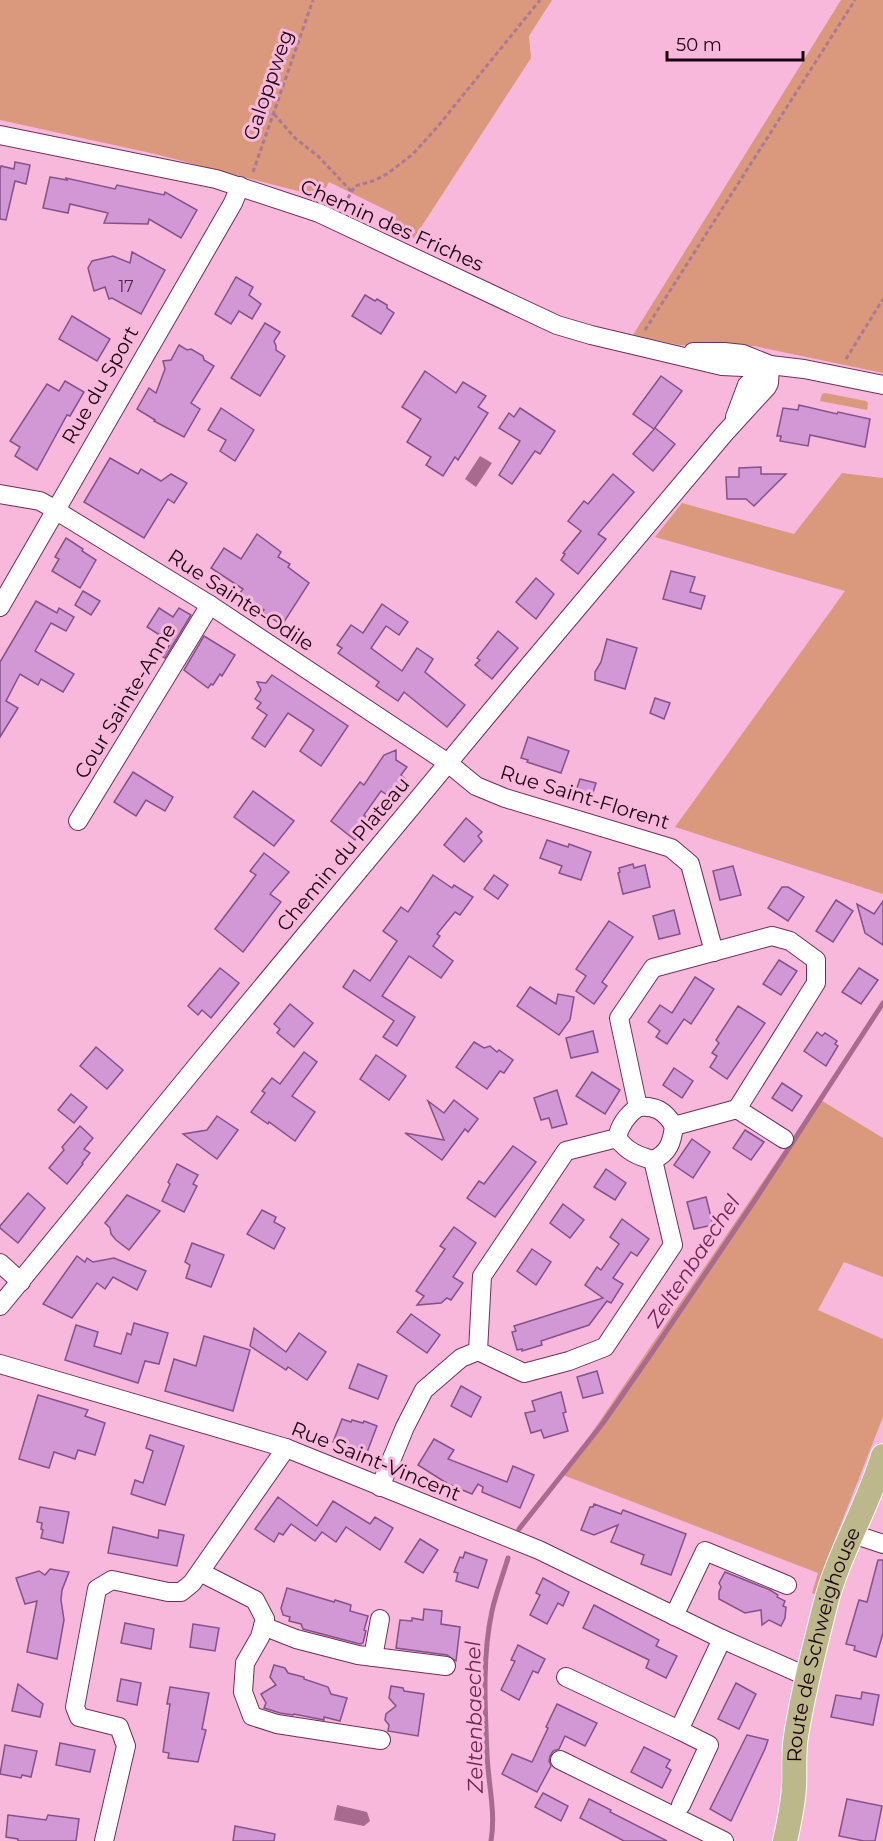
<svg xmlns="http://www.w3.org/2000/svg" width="883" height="1841" font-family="Montserrat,sans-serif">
<rect width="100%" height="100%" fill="#f7b8dc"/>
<g fill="#da997d">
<path d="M0,0H552L529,36L531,58L414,238L387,225L392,213L329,182L321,197L155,154L0,120Z"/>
<path d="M841,0H883V373L754,346L679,345L633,335Z"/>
<path d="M825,393L866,401L868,403L867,410L820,401L822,394Z"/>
<path d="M842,473L883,478V894L675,827L845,591L655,537L682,503L794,534Z"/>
<path d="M819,1099L883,1138V1277L844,1262L818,1310L883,1339V1417L832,1547L817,1595L812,1593L818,1573L563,1475Z"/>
</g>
<g fill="#a86a8e">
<path d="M480,456L492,463L476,487L465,479Z"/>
<path d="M337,1805L367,1812L370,1821L364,1826L334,1820Z"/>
</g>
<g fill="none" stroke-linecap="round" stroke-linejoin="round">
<g stroke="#a86a8e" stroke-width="5">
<path d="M519,1529L603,1423L653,1351L757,1197L883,1003"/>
<path d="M491,1841C496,1812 488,1783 487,1754C485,1707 482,1657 492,1611C496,1593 503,1575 508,1558"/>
</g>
</g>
<g fill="#d198d5" stroke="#85518a" stroke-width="1.5">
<path d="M15,162L30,165L26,184L15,181L6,220L0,219V170L1,166L14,169Z"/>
<path d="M50,177L67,180L66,178L115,189L117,185L164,195L165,192L197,210L181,238L149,219L148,224L104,223L108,213L70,204L68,213L43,208Z"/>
<path d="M132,252L165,270L141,314L112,298L109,299L105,287L94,291L88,268L92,261L113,256L130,263Z"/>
<path d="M236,277L253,287L249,295L261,304L252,319L239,311L231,324L215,314Z"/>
<path d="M365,295L375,301L377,299L387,305V308L394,313L381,334L352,316Z"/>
<path d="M72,316L110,339L97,361L59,339Z"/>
<path d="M265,323L280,332L274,341L276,346V350L285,356L260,396L231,378Z"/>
<path d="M179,345L187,350L191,349L203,356L204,360L214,366L191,403L200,409L184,437L154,421L155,420L137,409L149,388L156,393L165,369L163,361L171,360Z"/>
<path d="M425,371L456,393L463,382L486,396L478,407L488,413L458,460L455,457L443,476L426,465L431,457L407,442L421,419L402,407Z"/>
<path d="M661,376L682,391L654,429L633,414Z"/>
<path d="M65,381L84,392L70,416L67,415L37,470L15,456L20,447L10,441L47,384L59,391Z"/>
<path d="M799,405L837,414L838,412L870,419L865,447L810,435L808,446L780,441L781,436H777L783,408L798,410Z"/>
<path d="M221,408L254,430L235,461L220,451L226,440L208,430Z"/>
<path d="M520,408L555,431L540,454L535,451L512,484L499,475L520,441L499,428L509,413L514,417Z"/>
<path d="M655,428L675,444L653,471L633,454Z"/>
<path d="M110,458L138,474L141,469L161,481L171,474L187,483L174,503L168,499L144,538L84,502Z"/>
<path d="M761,467V474H786L754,506L746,499H727L726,477H739V468Z"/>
<path d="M613,474L634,492L598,534L606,539L578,574L561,560L565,554L563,553L581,531L568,521L584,501L588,504Z"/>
<path d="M257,534L281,552L278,557L290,564L288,567L309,583L282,625L262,612L264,610L239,594L243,589L211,568L224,548L241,559Z"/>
<path d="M66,538L83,549L82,551L96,560L80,588L52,571L59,559L55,557Z"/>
<path d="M671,571L695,577L690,592L705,596L701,609L663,599Z"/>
<path d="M536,578L554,594L536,619L516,602Z"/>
<path d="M83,591L100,601L91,615L75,605Z"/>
<path d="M36,601L57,613L59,608L74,617L66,631L51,623L35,651L74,674L63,692L41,679L38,685L20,674L6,701L18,708L0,737V662Z"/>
<path d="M382,604L408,622L399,635L386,626L371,648L402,671L417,648L433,659L425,672L465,705L447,727L404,692L398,701L376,686L379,682L338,653L342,648L337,645L351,625L363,633Z"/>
<path d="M159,608L173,617L179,608L191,615L165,658L163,657L171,642L147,627Z"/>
<path d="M498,631L518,648L492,679L475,665L480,660L477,658Z"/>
<path d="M204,636L235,655L222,676L220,674L213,685L211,684L208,688L184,670Z"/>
<path d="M607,639L637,648L625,689L595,680V672L601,662Z"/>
<path d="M272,675L348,726L321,766L300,751L314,730L288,713L265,747L252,738L267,715L257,708L261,703L255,699L261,690L257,682L266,683Z"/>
<path d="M655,698L670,703L664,719L650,713Z"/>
<path d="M528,737L569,751L561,773L527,762L528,760L521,758Z"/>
<path d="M396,750V760L407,767L401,775L405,779L396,792L394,791L390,797L381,791L364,815L370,820L355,840L331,821L360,782L364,785L384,755Z"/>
<path d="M133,772L173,797L165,811L146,800L136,816L114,802Z"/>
<path d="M580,779L596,783L591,799L575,794Z"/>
<path d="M253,791L294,821L274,846L234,817Z"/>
<path d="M466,818L482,832L478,836L482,841L464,862L444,845Z"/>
<path d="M547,840L568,847L569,844L591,852L581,880L559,873L562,866L540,858Z"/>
<path d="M264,853L289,872L270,894L281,902L243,952L215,929L256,875L250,871Z"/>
<path d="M633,864L634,868L645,865L650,887L623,894L618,873L620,872L619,868Z"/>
<path d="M733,866L741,895L720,900L713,871Z"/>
<path d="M433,875L452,888L454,885L473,897L460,915L455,912L437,934L440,936L433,946L453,961L441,978L409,956L382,996L415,1017L397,1046L383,1037L394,1021L343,987L354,970L370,981L397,941L383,931L401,907L408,912Z"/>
<path d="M494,875L508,885L498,899L484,889Z"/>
<path d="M782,887H788L804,897L788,921L768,908Z"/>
<path d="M836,900L853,911L833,942L816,931Z"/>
<path d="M883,901V945L865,933L857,904L874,914Z"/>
<path d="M674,910L680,934L659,939L653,916Z"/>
<path d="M609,921L633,937L602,982L607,986L594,1004L576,991L586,976L576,969Z"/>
<path d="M779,960L797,971L781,995L763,984Z"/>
<path d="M220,968L239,983L211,1018L202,1010L198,1015L188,1006Z"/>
<path d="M859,968L878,980L861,1004L842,992Z"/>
<path d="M695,977L714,989L691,1024L684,1019L667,1044L656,1037L660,1031L648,1022L660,1005L672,1013Z"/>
<path d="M530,987L556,1004L558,994L574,997L570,1020L559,1035L517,1006Z"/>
<path d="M290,1004L313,1023L294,1047L277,1033L280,1029L274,1024Z"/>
<path d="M738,1006L765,1023L727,1079L710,1067L717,1056L712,1053L719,1043L716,1040Z"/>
<path d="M593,1031L598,1052L571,1058L566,1038Z"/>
<path d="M817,1032L822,1036L825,1033L837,1041L835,1044L838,1046L826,1066L804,1051Z"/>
<path d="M474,1042L484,1048L490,1046L497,1052L499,1050L513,1060L504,1073L500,1071L487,1089L456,1067Z"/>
<path d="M96,1047L123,1070L107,1089L80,1066Z"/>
<path d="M304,1052L317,1062L292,1096L315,1112L295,1141L269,1122L268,1124L251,1112L265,1093L262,1091L272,1078L280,1084Z"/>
<path d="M376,1055L406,1076L389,1100L360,1079Z"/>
<path d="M674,1068L693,1081L682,1098L663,1085Z"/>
<path d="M592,1072L620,1090L605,1114L576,1096Z"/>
<path d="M782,1083L802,1096L792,1111L772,1098Z"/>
<path d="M557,1090L567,1124L552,1128L549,1118L541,1120L534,1098Z"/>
<path d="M71,1094L87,1107L74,1123L58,1110Z"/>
<path d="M454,1100L478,1119L468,1132L465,1129L442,1160L405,1133L444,1140L428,1101L444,1113Z"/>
<path d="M217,1116L238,1130L217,1159L183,1134L207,1130Z"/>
<path d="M80,1126L93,1138L84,1149L90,1153L82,1163L83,1164L67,1184L49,1168L64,1150L62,1147Z"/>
<path d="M745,1130L764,1142L751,1160L733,1148Z"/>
<path d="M692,1139L710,1152L693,1178L674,1165Z"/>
<path d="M513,1146L536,1162L495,1217L467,1198L479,1181L484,1184Z"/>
<path d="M177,1164L198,1175L193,1184L197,1186L184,1212L162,1201L170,1184L168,1182Z"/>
<path d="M606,1169L626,1183L615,1200L594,1187Z"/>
<path d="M28,1193L45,1208L18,1243L0,1228V1226Z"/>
<path d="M127,1195L160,1211L129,1250L116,1240L111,1234L110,1228L105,1223Z"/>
<path d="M706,1197L713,1225L694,1229L687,1202Z"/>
<path d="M563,1204L584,1220L570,1238L550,1223Z"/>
<path d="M262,1210L276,1217L274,1222L285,1228L274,1249L247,1234Z"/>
<path d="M622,1219L649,1239L637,1256L631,1252L613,1278L623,1284L611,1303L607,1301L589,1325L541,1341L542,1345L522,1351V1349L517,1350L512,1332L516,1331L514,1326L603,1298L585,1285L597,1267L601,1270L619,1244L610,1237Z"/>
<path d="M454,1227L476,1243L453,1277L463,1283L451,1300L447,1298L441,1303L417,1305L424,1296L416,1291L445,1249L440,1246Z"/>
<path d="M192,1243L224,1255L211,1287L186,1278L190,1265L185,1262Z"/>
<path d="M532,1249L551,1262L536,1285L517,1271Z"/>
<path d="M77,1256L85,1262L87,1258L93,1262L114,1258L146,1271L137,1290L113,1277L105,1289L97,1283L72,1318L43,1304Z"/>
<path d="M411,1314L440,1335L427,1353L397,1332Z"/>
<path d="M134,1323L168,1333L159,1364L145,1361L138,1383L65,1360L76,1325L98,1332L94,1346L121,1354L127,1333L131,1335Z"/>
<path d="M254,1328L286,1352L299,1333L326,1352L307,1380L288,1367L286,1370L250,1346Z"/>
<path d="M204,1336L250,1350L233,1411L165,1391L174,1359L196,1366Z"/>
<path d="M358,1364L387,1376L378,1399L349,1388Z"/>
<path d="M597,1371L603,1393L583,1398L577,1377Z"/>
<path d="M461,1386L481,1397L471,1417L451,1406Z"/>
<path d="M561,1392L566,1412L563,1413L568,1431L544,1438L541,1430L531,1433L525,1413L535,1411L532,1401Z"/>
<path d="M38,1395L88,1410L85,1416L105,1423L95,1455L78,1450L75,1459L54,1452L49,1468L19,1459Z"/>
<path d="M342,1419L351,1422L352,1420L363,1423L364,1421L377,1426L366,1455L333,1442Z"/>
<path d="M150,1435L184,1446L165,1505L131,1494L135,1480L143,1483L153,1451L146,1448Z"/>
<path d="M434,1439L454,1450L448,1459L507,1482L513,1466L534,1475L520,1508L482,1492L483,1487L478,1484L472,1494L448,1484L418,1465Z"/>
<path d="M278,1497L317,1526L333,1501L370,1524L375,1517L393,1528L380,1550L346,1527L336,1542L322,1532L315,1541L291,1524L283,1535L279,1533L274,1542L255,1529Z"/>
<path d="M594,1504L621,1514L623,1510L686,1534L671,1575L641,1564L644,1555L611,1542L618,1525L594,1535L581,1530L590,1507H593Z"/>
<path d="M40,1507L69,1512L63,1543L41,1538L43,1530L41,1529L42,1523L37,1522Z"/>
<path d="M113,1527L158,1538L159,1530L184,1535L177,1566L108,1553Z"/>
<path d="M420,1539L438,1550L423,1573L405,1562Z"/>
<path d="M465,1552L487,1560L478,1588L456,1581L458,1573L454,1572L460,1557L463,1558Z"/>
<path d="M878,1560H883V1633L876,1657L854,1650L855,1646L846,1644L859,1600L867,1602Z"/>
<path d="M50,1569L69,1572L62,1590L61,1600L64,1620L57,1659L27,1652L37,1601L25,1604L16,1578L39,1571L45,1575Z"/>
<path d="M725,1572L770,1590L778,1595L777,1597L785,1601L783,1606L786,1607L785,1618L781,1626L769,1620L762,1625L761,1610L745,1613L719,1599V1592L721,1587L719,1583Z"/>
<path d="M543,1578L569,1592L563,1606L558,1603L547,1624L530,1615L540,1595L536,1593Z"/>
<path d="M287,1588L334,1602L335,1600L351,1605L350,1611L368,1616L364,1630L366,1631L363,1643L360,1644L303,1629L301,1624L289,1621L290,1617L283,1615L281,1608Z"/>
<path d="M594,1605L659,1640L656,1646L677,1656L666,1678L646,1668L649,1660L583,1628Z"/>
<path d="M424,1609L442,1611L441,1624L460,1627L456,1661L447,1655L396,1648L400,1620L412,1621V1618L423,1620Z"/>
<path d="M125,1623L154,1629L151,1649L121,1643Z"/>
<path d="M193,1624L219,1628L215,1651L190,1647Z"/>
<path d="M518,1645L545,1659L538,1673L533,1671L519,1700L501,1690L515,1661L511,1660Z"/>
<path d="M274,1665L285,1668L288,1673L304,1677V1679L328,1687L331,1694L347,1698L340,1721L324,1717V1720L294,1714L293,1715L280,1713L264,1708L266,1703L261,1694L276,1685L270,1677Z"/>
<path d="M121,1679L141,1683L137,1705L117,1701Z"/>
<path d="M736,1683L756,1694L739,1729L718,1719Z"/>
<path d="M18,1684L43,1704L40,1717L12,1711Z"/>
<path d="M391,1686L403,1688L404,1691L424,1694L418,1736L388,1731L389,1725L385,1720L386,1714L396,1706L389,1698Z"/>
<path d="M170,1687L209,1693L202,1729L206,1730L198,1762L168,1758L169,1753L163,1752L170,1704H167Z"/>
<path d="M862,1692L879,1695L873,1725L831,1717L836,1695L861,1699Z"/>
<path d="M557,1704L597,1723L585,1746L565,1736L559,1749L553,1751L550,1756L549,1761L551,1766L537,1792L502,1774L512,1754L532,1762L548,1728L546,1727Z"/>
<path d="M747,1735L768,1740L765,1749L731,1821L710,1809Z"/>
<path d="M60,1743L95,1750L90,1772L56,1765Z"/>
<path d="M5,1745L37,1751L31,1777L22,1775L21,1778L0,1774Z"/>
<path d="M644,1747L670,1760L666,1767L671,1770L662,1788L631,1772Z"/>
<path d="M543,1793L568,1806L561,1821L535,1807Z"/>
<path d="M589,1799L611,1810L610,1812L667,1841H624L580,1818Z"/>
<path d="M847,1799L882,1806L875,1841H864L839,1836Z"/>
<path d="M8,1815L46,1820L48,1815L79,1819L76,1841H18V1839L6,1837Z"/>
<path d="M235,1826L275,1834L274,1841H233Z"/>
</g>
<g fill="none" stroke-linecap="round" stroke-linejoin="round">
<g stroke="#712f58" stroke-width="20">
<g id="minor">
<path d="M0,135L216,179L319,213L557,325L591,335L722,366L743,367L770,365L804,369L883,385"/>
<path d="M693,352H724L743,354L768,364"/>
<path d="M735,417L747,385L770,365"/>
<path d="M0,494L40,501L47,505L210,605L448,763L476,786L505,798L671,848L690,864L714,952"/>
<path d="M0,607L233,203L240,186"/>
<path d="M78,821L210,605"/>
<path d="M638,1107C655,1105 665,1111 674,1126"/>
<path d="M737,1109L784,1139"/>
<path d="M617,1138C627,1151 637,1156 653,1160"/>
<path d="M0,1263L21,1282"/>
<path d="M0,1306L204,1057L516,681L724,434L767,387L769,383L770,365"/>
<path d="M0,1364L286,1448L539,1550L722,1639L808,1677"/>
<path d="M380,1487L405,1427L424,1390L461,1358L478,1351L524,1373L569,1361L605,1347L673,1245L653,1160C669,1153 672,1142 674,1126L737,1109L816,983V960L790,941L772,936L653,968L619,1018L638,1107C627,1115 620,1124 617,1138L566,1151L482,1276L478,1351"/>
<path d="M853,1534L883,1544"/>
<path d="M200,1572L255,1600L265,1619L260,1637L245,1663L243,1692L252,1716L277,1724L381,1740"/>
<path d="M674,1616L705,1551L787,1585"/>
<path d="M263,1626L296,1639L358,1655L446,1666"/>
<path d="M373,1657L380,1619"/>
<path d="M566,1677L679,1730L722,1639"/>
<path d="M679,1730L709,1745L681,1805"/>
<path d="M560,1760L724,1841"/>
<path d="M104,1841L126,1746L119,1727L79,1717L75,1707L97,1589L112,1580L168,1592H181L192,1583L286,1448"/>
</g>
</g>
<g stroke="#fff" stroke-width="26">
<g id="major">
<path id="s1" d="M785,1841C789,1823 793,1805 794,1787C795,1770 793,1753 796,1736C803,1692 814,1649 825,1606C838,1554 868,1507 883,1456"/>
</g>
</g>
<g stroke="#aa7996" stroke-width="3" stroke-dasharray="4.5 3" stroke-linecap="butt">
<path d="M274,114L295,138L318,156L351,191"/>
<path d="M253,172L313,0"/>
<path d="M344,205L355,186L373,181L387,174L413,154L439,125L540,0"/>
<path d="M645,330L855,0"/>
<path d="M846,359L883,299"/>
</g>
<use href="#minor" stroke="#fff" stroke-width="18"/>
<use href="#major" stroke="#bcb88b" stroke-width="24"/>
</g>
<g text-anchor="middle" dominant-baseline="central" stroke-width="6" stroke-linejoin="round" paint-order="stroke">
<g font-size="16" fill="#482842">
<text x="126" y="286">17</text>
</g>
<g font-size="20" fill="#1a0211" stroke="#f7b8dc">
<text transform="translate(268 85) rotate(-71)">Galoppweg</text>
<text transform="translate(392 225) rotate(24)">Chemin des Friches</text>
<text transform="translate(100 385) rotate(-60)">Rue du Sport</text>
<text transform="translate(241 600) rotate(33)">Rue Sainte-Odile</text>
<text transform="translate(125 701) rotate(-59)">Cour Sainte-Anne</text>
<text transform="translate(585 797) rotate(17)">Rue Saint-Florent</text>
<text transform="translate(343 854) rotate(-50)">Chemin du Plateau</text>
<text transform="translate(376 1461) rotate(22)">Rue Saint-Vincent</text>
<text stroke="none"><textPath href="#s1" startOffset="201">Route de Schweighouse</textPath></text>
</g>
<g font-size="21" font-style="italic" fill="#702355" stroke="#f7b8dc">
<text transform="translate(693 1261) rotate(-57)">Zeltenbaechel</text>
<text transform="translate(474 1717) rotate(-91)">Zeltenbaechel</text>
</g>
</g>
<path d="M667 51v9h136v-9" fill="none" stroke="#1a0211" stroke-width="3"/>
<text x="676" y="51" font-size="18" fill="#1a0211" stroke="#f7b8dc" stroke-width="4.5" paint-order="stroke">50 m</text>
</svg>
